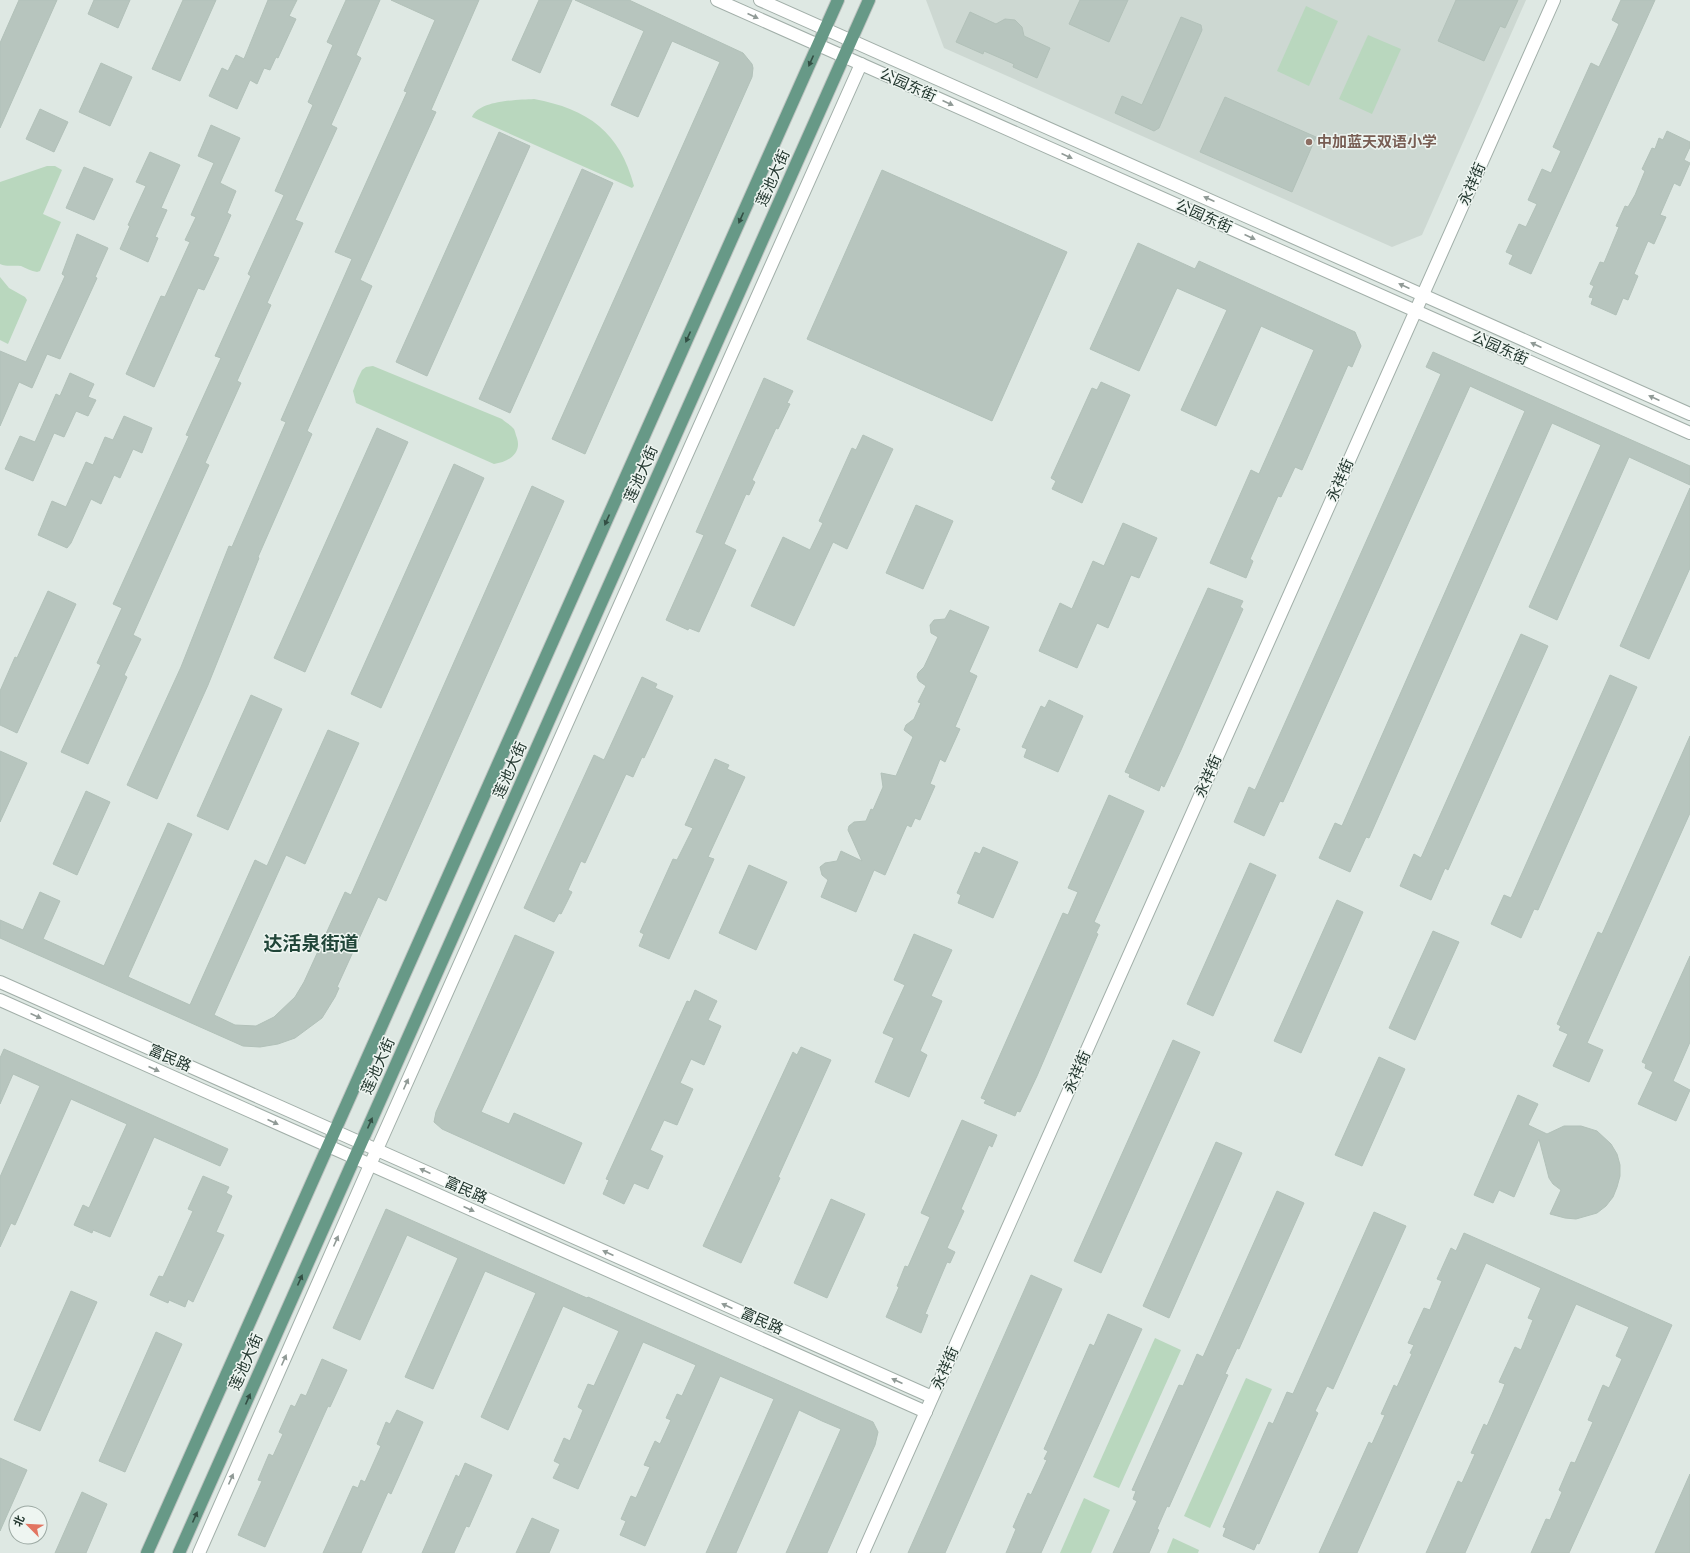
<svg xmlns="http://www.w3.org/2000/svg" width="1690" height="1553" font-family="Jost,'Noto Sans SC',sans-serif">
<rect width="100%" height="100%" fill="#dee8e3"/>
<path fill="#cdd8d2" d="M926,0H1526L1422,235L1392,247L944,48Z"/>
<g fill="#b9d7be">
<path d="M1306,6L1338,21L1309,86L1277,71Z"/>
<path d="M1368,35L1401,49L1372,114L1339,99Z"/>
<path d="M534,99C588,109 620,132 634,186L632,188L472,117C479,100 518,100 534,99Z"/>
<path d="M47,166H55L62,170L43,214L61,222L40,271L37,272C31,271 26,268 21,266C13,265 7,267 0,264V182Z"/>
<path d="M0,277L9,288L25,297L27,300L8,344L0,340Z"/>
<path d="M373,366L502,419C505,422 511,425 514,429C515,431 516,436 517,438C522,454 508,462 494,464L356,403L353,391L358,378L362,370L366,367Z"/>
<path d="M1155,1338L1181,1350L1119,1488L1093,1477Z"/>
<path d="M1246,1378L1272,1389L1210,1528L1184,1516Z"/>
<path d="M1084,1498L1110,1510L1091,1553H1060Z"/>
<path d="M1173,1538L1199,1550L1198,1553H1167Z"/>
</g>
<g fill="#b7c5be" stroke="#b2c1b9">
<path d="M19,0H57L0,128V43Z"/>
<path d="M94,0H130L118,28L88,14Z"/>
<path d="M183,0H216L180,81L152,69Z"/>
<path d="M268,0H297L289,16L296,19L278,58L276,57L270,70L264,68L257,84L250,80L237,109L209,96L222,68L228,71L236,55L244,59Z"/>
<path d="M346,0H380L356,55L361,58L331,125L337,128L295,220L303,223L267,303L271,305L237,381L241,383L205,463L209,465L133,635L141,639L124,675L127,677L88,764L61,752L101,665L97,663L122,608L113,604L189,436L186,435L221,358L215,356L251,276L248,274L284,195L275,191L313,105L308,102L333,45L327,42Z"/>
<path d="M391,0H479L431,110L436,112L360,280L372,286L307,431L312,434L258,557L259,558L208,685L157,799L127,785L181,667L229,546L232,547L286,422L281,420L352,259L335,252L407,92L404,91L435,20Z"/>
<path d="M539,0H572L540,73L512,60Z"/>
<path d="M575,0H629L743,53L752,64L753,68L752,77L585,454L552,439L720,62L672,41L638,117L611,105L644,31Z"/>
<path d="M1080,0H1128L1109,42L1069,24Z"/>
<path d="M1456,0H1518L1505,28L1500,26L1484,61L1438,41Z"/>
<path d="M1621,0H1655L1531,274L1509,264L1513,255L1506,252L1519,224L1526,227L1537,204L1528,200L1542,169L1551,173L1561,151L1553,147L1591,63L1599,67L1615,33L1619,24L1612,20Z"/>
<path d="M970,12L996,24L1005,19L1015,20L1022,27L1024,36L1050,48L1037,78L1013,67L1014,64L984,51L983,54L956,42Z"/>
<path d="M1181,17L1201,25L1202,30L1159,128L1154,131L1115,113L1122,96L1142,105Z"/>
<path d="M101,63L132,77L110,126L79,112Z"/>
<path d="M1225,97L1316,137L1292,192L1200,152Z"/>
<path d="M40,109L68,122L54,152L26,139Z"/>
<path d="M211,125L240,138L220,183L236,191L227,213L231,215L213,256L219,258L204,290L198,288L154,387L126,374L161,296L165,297L190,242L185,240L196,217L191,215L214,163L198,156Z"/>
<path d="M1667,131L1690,142V147L1684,160L1690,163L1680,186L1674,183L1660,215L1666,217L1654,244L1648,241L1634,274L1638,276L1628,300L1623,298L1616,315L1591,304L1593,298L1589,297L1594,286L1590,284L1600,262L1604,263L1619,227L1616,226L1625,206L1628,207L1635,195L1645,171L1642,169L1652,148L1655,149L1659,138L1663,140Z"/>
<path d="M499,132L530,146L427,376L396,362Z"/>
<path d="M150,152L180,165L161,208L167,210L155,237L158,238L148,262L120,249L130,226L128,225L146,186L136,182Z"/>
<path d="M84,167L113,179L94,220L66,208Z"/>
<path d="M582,169L613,183L510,413L479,399Z"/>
<path d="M882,170L1067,252L992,421L807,339Z"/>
<path d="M77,234L108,248L95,277L97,278L60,359L47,354L32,388L19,382L0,426V351L26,362L65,276L62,274Z"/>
<path d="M1138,243L1195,269L1199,261L1355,332L1361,346L1352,367L1348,365L1302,470L1295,467L1281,497L1278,496L1250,559L1253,561L1246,578L1210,563L1251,470L1259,474L1314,350L1261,326L1216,426L1181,410L1227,310L1177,288L1139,371L1090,349Z"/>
<path d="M1433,352L1690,466V485L1629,457L1557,620L1529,607L1601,445L1552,423L1369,838L1366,837L1350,872L1319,858L1335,823L1342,826L1525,411L1470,386L1283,802L1280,801L1264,836L1234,822L1249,787L1255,790L1441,374L1426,367Z"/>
<path d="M70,373L94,384L88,397L96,400L88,416L76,411L64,437L54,433L33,481L5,469L20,436L35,442L56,394L60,396Z"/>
<path d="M764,378L793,391L787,403L790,404L778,429L776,428L752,480L755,482L749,495L746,494L724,544L736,550L714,599L699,632L689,628L688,630L666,620L704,535L696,532Z"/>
<path d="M1101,382L1130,395L1082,503L1052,489L1056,481L1051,478L1092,388L1097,390Z"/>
<path d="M124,416L152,428L142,453L133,449L120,478L114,475L101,504L91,499L71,543L67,548L38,535L52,501L66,507L86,462L93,465L105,437L113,440Z"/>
<path d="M377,428L408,442L305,672L274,658Z"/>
<path d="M863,435L893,449L847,549L833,542L794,626L751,606L783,537L810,550L823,523L819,521L852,448L856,450Z"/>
<path d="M454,464L484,478L381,708L351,694Z"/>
<path d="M532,486L564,501L386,901L378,897L337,987L339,988L335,997L322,1018L295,1038L278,1044L260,1047L243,1046L0,938V920L23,930L40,892L60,901L43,939L104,966L168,823L192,834L128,977L190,1005L255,860L267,866L328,730L359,743L305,864L286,855L214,1015L235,1025L256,1026L274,1017L295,997L304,982L345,892L351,895Z"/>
<path d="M1690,488V568L1649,659L1620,646Z"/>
<path d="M916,505L953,521L923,589L886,573Z"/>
<path d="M1123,523L1157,538L1139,578L1131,575L1108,628L1097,623L1077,668L1039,651L1060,603L1072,609L1093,561L1104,566Z"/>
<path d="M1208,588L1243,601L1240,607L1243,609L1181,750L1164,787L1161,785L1159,791L1129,777L1130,774L1125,772Z"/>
<path d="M48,591L76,604L17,733L0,725V691L15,657L17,658Z"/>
<path d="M950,610L989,627L969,672L977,676L955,727L960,729L945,762L940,759L930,784L935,786L920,820L915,818L911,827L907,825L885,875L874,870L856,912L821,897L828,880L822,875L820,867L825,863L837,861L841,851L862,861L848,830L849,826L854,822L866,821L871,809L873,810L883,787L881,773L896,776L913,737L904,730L906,725L914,719L921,703L918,702L926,686L919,681L917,677L918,673L924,667L938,637L931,633L930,625L934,620L945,619Z"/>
<path d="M1521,634L1548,646L1448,870L1445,868L1431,900L1400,886L1414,854L1421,858Z"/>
<path d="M1610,675L1637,687L1538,910L1534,909L1521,938L1491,924L1504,895L1511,898Z"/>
<path d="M642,677L657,684L655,688L673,696L644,758L642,757L633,777L626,774L585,863L581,861L568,890L572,892L561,914L559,913L554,922L524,908L594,755L604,760Z"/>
<path d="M251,695L282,709L228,830L197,816Z"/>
<path d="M1049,700L1083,716L1058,772L1024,757L1027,749L1022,747L1041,706L1045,708Z"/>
<path d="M1690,736V813L1587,1043L1603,1050L1589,1082L1553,1066L1568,1034L1559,1030L1561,1026L1557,1024L1598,932L1602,934Z"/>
<path d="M0,751L27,763L0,822Z"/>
<path d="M715,759L729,765L727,769L745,777L708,857L714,859L669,959L639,946L644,934L640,932L673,859L677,860L693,828L685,825Z"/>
<path d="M86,791L110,802L77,875L53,864Z"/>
<path d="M1109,795L1144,811L1094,922L1100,925L1096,933L1098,934L1037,1076L1020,1112L1017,1111L1015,1116L984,1103L986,1100L981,1098L1063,913L1068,915L1078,892L1068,888Z"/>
<path d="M983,847L1018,862L993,918L958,903L961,895L957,893L975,852L980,854Z"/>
<path d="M1250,863L1276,875L1213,1016L1187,1004Z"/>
<path d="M749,865L787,882L756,950L719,933Z"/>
<path d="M1337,900L1363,912L1301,1053L1274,1041Z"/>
<path d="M1433,931L1459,942L1415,1040L1389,1028Z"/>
<path d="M914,934L952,950L931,996L942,1001L920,1051L927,1055L909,1097L875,1082L894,1038L883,1033L905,985L894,980Z"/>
<path d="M515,935L554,952L481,1112L509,1124L514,1113L582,1143L564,1184L442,1129L434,1122L436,1112Z"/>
<path d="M1690,956V1042L1673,1081L1690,1090L1676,1121L1638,1104L1653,1072L1645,1068L1646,1064L1642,1062Z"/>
<path d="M695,990L717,1001L708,1020L721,1026L704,1065L691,1059L680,1083L693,1089L677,1125L664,1120L650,1150L663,1156L648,1189L634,1183L624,1204L603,1194L609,1180L606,1179L687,1001L690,1002Z"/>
<path d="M1173,1040L1200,1052L1101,1273L1074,1261Z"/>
<path d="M801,1047L831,1060L778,1177L780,1178L741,1263L703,1246L793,1052L797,1055Z"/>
<path d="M4,1049L228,1149L220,1166L154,1137L110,1237L93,1230L92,1233L74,1225L83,1205L89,1208L127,1124L71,1099L15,1225L11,1223L0,1247V1177L40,1086L13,1074L0,1104V1058Z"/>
<path d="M1379,1057L1405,1069L1362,1166L1335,1155Z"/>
<path d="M1518,1095L1538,1104L1528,1125L1547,1134L1564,1126H1581L1597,1131L1611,1144L1617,1154L1620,1165V1176L1617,1187L1613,1197L1606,1206L1597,1213L1576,1219L1565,1218L1550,1214L1561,1190L1553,1184L1549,1178L1539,1139L1514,1197L1499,1190L1493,1203L1474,1195Z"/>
<path d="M962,1120L997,1135L992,1147L989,1145L961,1209L964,1211L947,1248L955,1252L950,1263L947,1262L925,1314L928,1315L921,1333L886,1317L899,1287L897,1286L905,1266L908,1267L930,1217L921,1213Z"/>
<path d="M1216,1142L1242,1153L1169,1318L1143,1306Z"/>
<path d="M203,1176L229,1187L226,1193L232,1196L216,1232L224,1235L193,1302L188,1299L185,1307L169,1300L168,1303L150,1295L159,1276L163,1277L193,1211L188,1209Z"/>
<path d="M1277,1191L1304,1203L1239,1349L1237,1348L1225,1374L1228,1375L1169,1507L1167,1506L1157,1529L1159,1530L1149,1553H1113L1137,1501L1133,1499L1136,1491L1132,1490L1179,1385L1183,1386L1197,1354L1203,1357Z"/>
<path d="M831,1199L865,1214L827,1298L794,1283Z"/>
<path d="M386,1209L587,1298L588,1297L873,1422L878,1432L875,1445L827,1553H786L841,1429L822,1421L799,1410L736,1553H706L774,1399L720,1376L645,1546L620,1535L626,1521L621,1519L631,1496L636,1498L650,1467L644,1465L655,1441L660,1444L671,1420L666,1418L677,1394L682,1396L696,1365L643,1342L578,1489L553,1478L560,1464L554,1461L564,1438L570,1441L583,1410L578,1407L588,1384L594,1386L619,1331L563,1306L508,1430L481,1417L536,1293L485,1271L433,1389L405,1377L458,1258L407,1235L360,1340L333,1328Z"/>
<path d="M1374,1212L1406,1226L1333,1389L1327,1386L1315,1411L1318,1413L1259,1544L1257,1543L1254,1550L1223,1536L1226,1528L1223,1527L1269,1422L1273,1424L1287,1392L1293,1394Z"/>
<path d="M1464,1233L1672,1325L1619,1443L1569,1553H1531L1546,1519L1550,1520L1562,1492L1559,1490L1571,1462L1575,1463L1593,1422L1588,1420L1603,1385L1609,1388L1622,1359L1616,1356L1629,1327L1576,1304L1465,1553H1426L1458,1481L1462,1483L1475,1454L1471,1453L1484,1424L1487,1426L1502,1392L1505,1384L1499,1382L1515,1347L1521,1350L1533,1320L1528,1318L1541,1288L1486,1263L1357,1553H1319L1369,1442L1372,1444L1385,1415L1381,1414L1394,1385L1397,1387L1412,1354L1410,1353L1414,1345L1408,1343L1424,1308L1430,1310L1442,1281L1437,1279L1451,1248L1456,1251Z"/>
<path d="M1031,1275L1062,1289L945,1553H908Z"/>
<path d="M71,1291L97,1302L40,1431L14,1420Z"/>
<path d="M1108,1314L1142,1329L1041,1553H1006L1016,1529L1013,1527L1028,1493L1031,1495L1047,1460L1044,1459L1048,1451L1044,1449L1090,1344L1094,1346Z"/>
<path d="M156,1332L182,1344L125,1472L99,1461Z"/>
<path d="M322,1359L347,1370L330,1407L328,1406L265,1547L238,1535L262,1481L258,1480L269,1454L273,1456L283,1434L279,1432L291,1405L295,1407L301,1394L306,1396Z"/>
<path d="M397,1410L423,1422L391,1494L388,1492L361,1553H323L353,1486L358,1488L361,1480L365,1482L381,1446L377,1444L386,1422L390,1424Z"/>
<path d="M0,1458L27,1470L0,1531Z"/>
<path d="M465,1463L492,1475L469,1527L466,1526L454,1553H422L456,1475L459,1477Z"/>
<path d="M1690,1474V1553H1655Z"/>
<path d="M82,1492L107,1504L86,1553H55Z"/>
<path d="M532,1518L559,1530L549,1553H516Z"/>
</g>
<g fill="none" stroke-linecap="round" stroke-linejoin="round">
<g stroke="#a2afa9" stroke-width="14">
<g id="minor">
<path d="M717,0L1690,433"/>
<path d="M760,0L1690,414"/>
<path d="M0,982L932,1397"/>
<path d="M0,1000L926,1412"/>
<path d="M199,1553L370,1165L861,64"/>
<path d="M863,1553L1554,0"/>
</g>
</g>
<g stroke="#bdc3c0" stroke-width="14">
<g id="major">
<path d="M147,1553L838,0"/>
<path d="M179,1553L869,0"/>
</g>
</g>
<use href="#minor" stroke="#fff" stroke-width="12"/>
<use href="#major" stroke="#679987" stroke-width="12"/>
</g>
<defs><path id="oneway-solid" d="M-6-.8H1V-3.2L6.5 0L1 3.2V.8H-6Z"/></defs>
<g fill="#909a96">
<use href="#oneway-solid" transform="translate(753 16) rotate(24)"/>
<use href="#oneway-solid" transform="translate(948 103) rotate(24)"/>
<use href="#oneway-solid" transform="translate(1067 156) rotate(24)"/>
<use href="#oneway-solid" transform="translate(1209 199) rotate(-156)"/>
<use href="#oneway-solid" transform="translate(1250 237) rotate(24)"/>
<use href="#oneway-solid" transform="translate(1404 286) rotate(-156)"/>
<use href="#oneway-solid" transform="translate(1536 345) rotate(-156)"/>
<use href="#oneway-solid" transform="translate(1654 398) rotate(-156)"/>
<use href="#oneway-solid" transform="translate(36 1016) rotate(24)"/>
<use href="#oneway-solid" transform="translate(154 1069) rotate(24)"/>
<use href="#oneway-solid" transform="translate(406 1084) rotate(-66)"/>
<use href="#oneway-solid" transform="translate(273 1122) rotate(24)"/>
<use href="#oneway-solid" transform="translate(425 1171) rotate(-156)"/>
<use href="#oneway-solid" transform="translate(469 1209) rotate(24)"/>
<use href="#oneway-solid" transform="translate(336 1241) rotate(-66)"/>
<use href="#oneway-solid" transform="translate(608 1253) rotate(-156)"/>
<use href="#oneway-solid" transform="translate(727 1306) rotate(-156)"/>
<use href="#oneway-solid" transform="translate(284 1360) rotate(-66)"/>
<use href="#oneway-solid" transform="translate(897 1381) rotate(-156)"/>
<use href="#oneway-solid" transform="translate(231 1479) rotate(-66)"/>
</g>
<g fill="#334f44">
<use href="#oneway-solid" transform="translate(811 61) rotate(114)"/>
<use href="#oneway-solid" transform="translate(741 218) rotate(114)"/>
<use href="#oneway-solid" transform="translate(688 337) rotate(114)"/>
<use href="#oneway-solid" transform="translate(607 520) rotate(114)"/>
<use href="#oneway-solid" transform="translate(370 1123) rotate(-66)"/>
<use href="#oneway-solid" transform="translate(300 1280) rotate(-66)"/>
<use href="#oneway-solid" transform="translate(248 1399) rotate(-66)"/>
<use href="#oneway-solid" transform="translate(195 1517) rotate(-66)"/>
</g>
<circle fill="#8d6e63" stroke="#eef5f1" stroke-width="1.5" cx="1309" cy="142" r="4"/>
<g text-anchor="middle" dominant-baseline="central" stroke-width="3" stroke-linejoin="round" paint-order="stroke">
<g font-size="15" fill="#22362e" stroke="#eef5f1">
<text transform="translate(908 85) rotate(24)">公园东街</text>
<text transform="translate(773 178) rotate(-66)">莲池大街</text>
<text transform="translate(1472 184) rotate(-66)">永祥街</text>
<text transform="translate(1204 216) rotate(24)">公园东街</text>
<text transform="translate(1500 348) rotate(24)">公园东街</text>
<text transform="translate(641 474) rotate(-66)">莲池大街</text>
<text transform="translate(1340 480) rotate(-66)">永祥街</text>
<text transform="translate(510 770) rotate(-66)">莲池大街</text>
<text transform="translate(1208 776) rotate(-66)">永祥街</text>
<text transform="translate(170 1058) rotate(24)">富民路</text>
<text transform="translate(378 1066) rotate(-66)">莲池大街</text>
<text transform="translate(1077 1072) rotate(-66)">永祥街</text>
<text transform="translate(466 1190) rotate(24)">富民路</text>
<text transform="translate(762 1321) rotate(24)">富民路</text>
<text transform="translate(246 1362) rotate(-66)">莲池大街</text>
<text transform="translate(945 1368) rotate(-66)">永祥街</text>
</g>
<g font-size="15" font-weight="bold" fill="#785e54" stroke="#eef5f1" text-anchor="start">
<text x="1317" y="142">中加蓝天双语小学</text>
</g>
<g font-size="19" font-weight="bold" fill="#204538" stroke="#eef5f1">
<text x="311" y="943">达活泉街道</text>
</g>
</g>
<g transform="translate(28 1525) rotate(294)"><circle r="19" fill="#eef5f1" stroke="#9ca9a3"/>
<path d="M0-3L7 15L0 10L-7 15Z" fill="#e27562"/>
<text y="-6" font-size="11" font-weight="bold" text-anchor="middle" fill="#22362e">北</text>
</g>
</svg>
